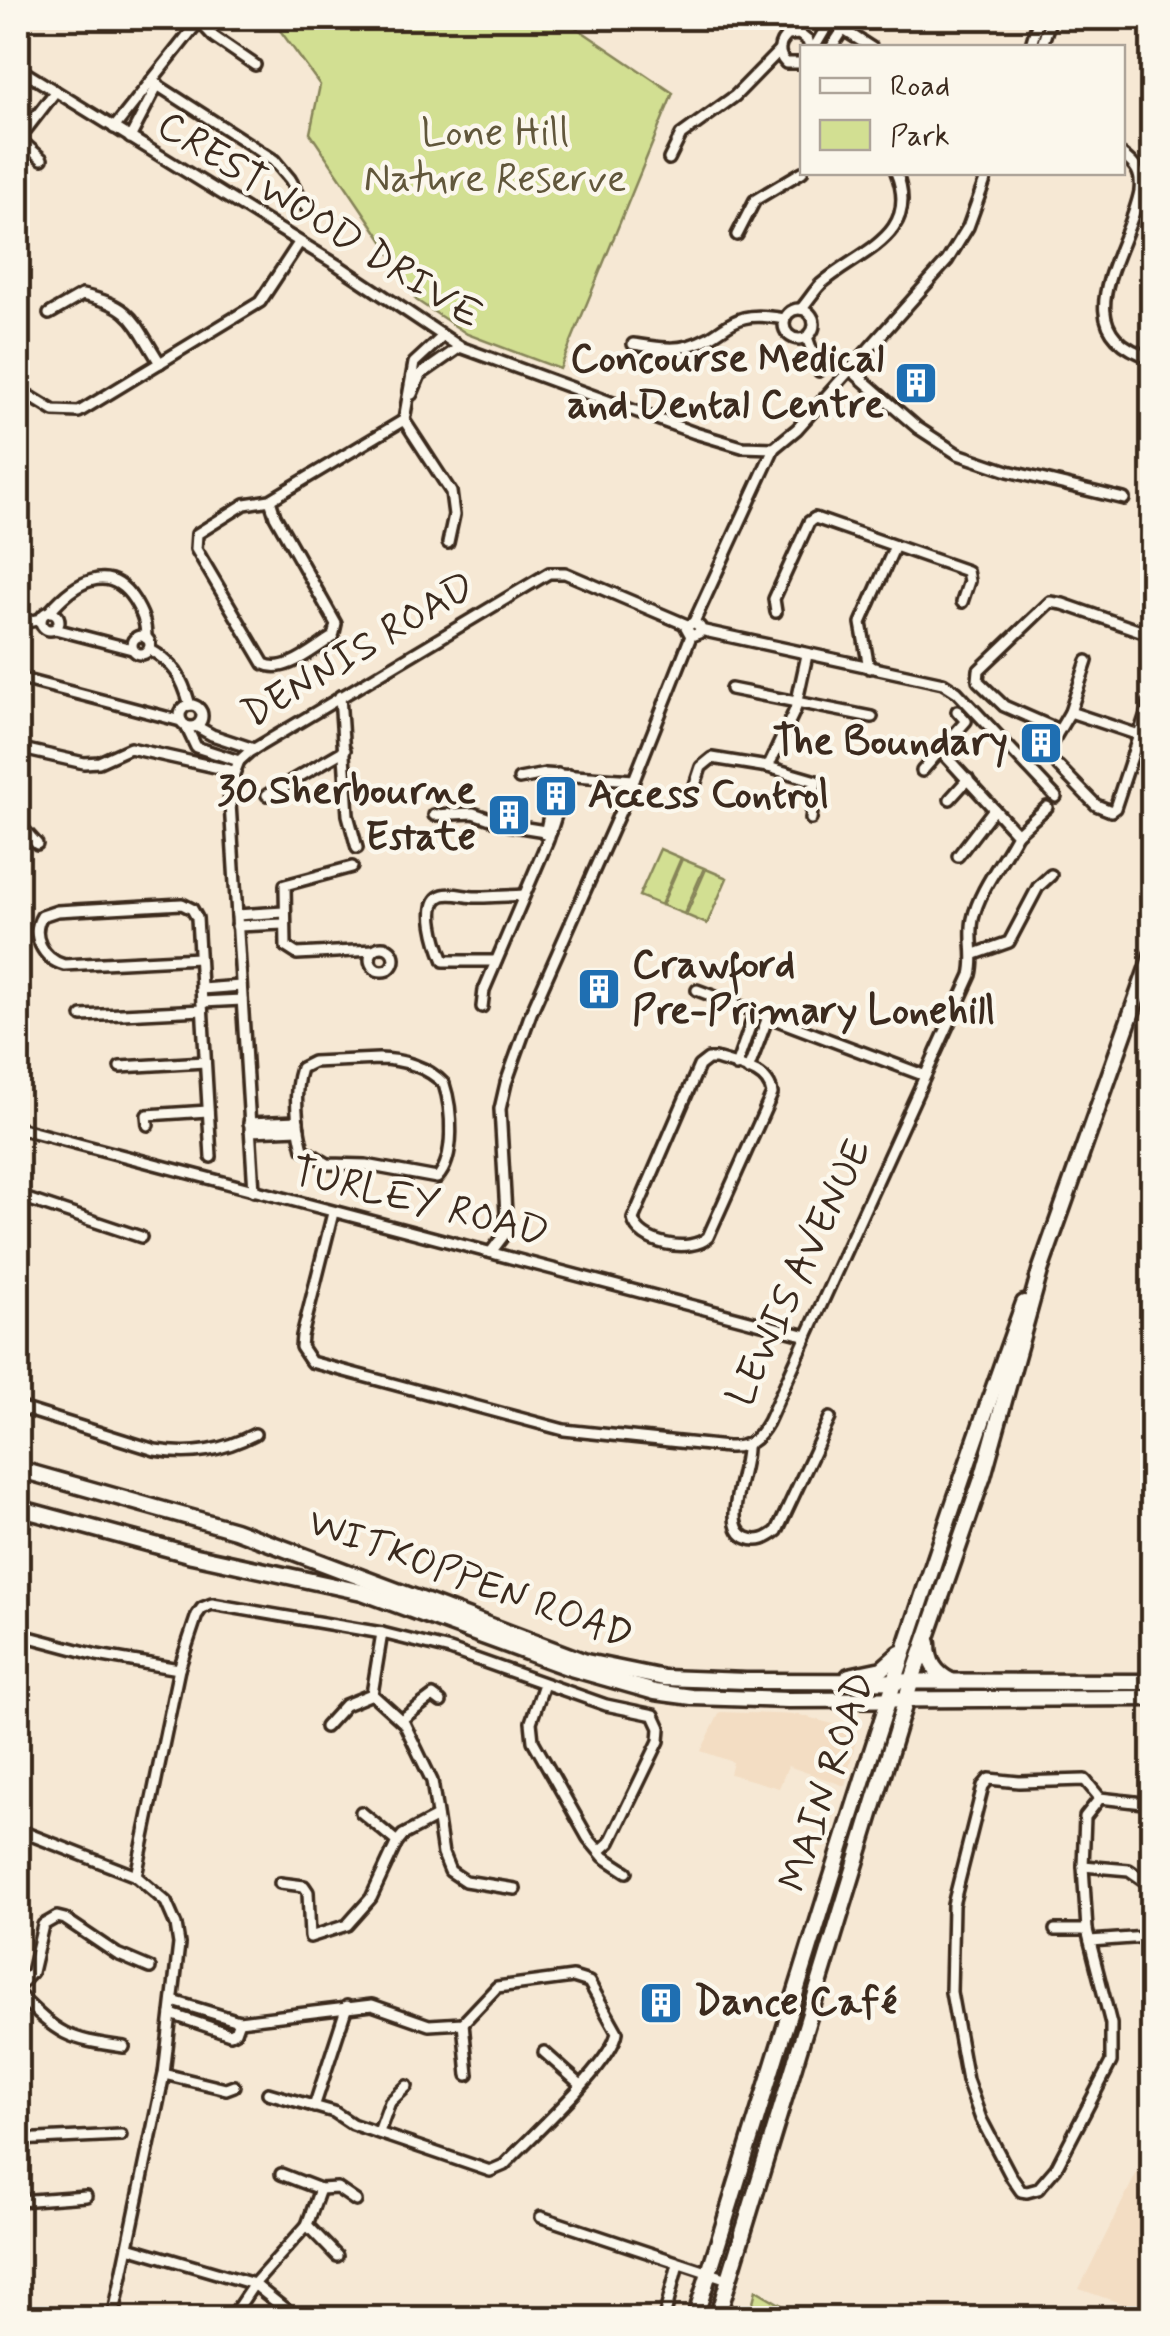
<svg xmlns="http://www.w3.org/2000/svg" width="1170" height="2336" font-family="Mynerve,sans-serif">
<rect width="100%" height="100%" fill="#f6e8d4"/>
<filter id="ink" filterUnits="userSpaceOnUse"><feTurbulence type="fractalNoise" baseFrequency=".01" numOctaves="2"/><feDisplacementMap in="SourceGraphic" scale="20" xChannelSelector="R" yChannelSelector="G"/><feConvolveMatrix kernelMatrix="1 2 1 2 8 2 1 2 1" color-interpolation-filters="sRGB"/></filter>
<g filter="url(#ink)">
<g fill="#f3ddc3">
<path d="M720,1712L800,1715L858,1731L845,1786L788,1766L779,1788L730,1774L733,1762L701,1751Z"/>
<path d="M1152,2142V2314L1079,2289Z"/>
</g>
<g fill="#d2df92" stroke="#868458" stroke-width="2.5">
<path d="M271,18H562L673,93L560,369L467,334L416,300L383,241L310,133L320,85Z"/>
<path d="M660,849L681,858L661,905L639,896Z"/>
<path d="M682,859L704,868L684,914L662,905Z"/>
<path d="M706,869L727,878L707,924L686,915Z"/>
<path d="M756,2290L804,2318H749Z"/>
</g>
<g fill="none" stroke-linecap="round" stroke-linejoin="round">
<g stroke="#3b2a1e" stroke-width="16">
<g id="street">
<path d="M825,18L872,48"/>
<path d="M199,21L214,37L255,65"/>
<path d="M814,48L830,21"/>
<path d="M831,48L843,30"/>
<path d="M1030,48L1039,18"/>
<path d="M1041,48L1051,18"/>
<path d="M802,63H786C777,54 778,43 788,35L799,34L808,41L810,48"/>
<path d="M18,68L339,266L460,347L695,433L742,447L774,448"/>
<path d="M151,81L274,160L290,179L309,212"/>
<path d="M114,128L199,21L196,18"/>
<path d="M18,138L42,159"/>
<path d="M130,138L158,84"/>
<path d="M18,140L55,92"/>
<path d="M1122,155C1136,165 1142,173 1140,191C1128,253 1060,330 1152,358"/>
<path d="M669,159L681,135L735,96L779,51"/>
<path d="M737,235L755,200L802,172"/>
<path d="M801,309C808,301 814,291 821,284C858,251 922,237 896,172"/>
<circle cx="799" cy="324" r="15"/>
<path d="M49,314L82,295C133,305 134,322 160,363"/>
<path d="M807,337L819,371"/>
<path d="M633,344C650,346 671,351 688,346C733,333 724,308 784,319"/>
<path d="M851,370L918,428L958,454L1008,471L1124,499"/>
<path d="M18,389L54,411L79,412L260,302L299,243"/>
<path d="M412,394L420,375L460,347"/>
<path d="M404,420L414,363L441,338"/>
<path d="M270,500L275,516L336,624L333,637C314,648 285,675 264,664L196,549L197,534L245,504L270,500L404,420L451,492L454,515L448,543"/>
<path d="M50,611C74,583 109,561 134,600C142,613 146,622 146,638"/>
<circle cx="50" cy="621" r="9"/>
<path d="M776,612L774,599L809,522L815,518L967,571L969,581L962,602"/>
<path d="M694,622L774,448L797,429L947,261L968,227L988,172"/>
<path d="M18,624L41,619"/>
<path d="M55,629L132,649"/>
<path d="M700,630L943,683L957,692L1056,797"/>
<circle cx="141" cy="645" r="9"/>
<path d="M149,649C174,663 182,677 190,705"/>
<path d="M869,668L861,623L895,546"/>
<path d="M18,678L181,721"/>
<path d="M731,689L872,717"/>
<path d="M340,696L348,815L357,848"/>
<circle cx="191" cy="716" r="11"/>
<path d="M1070,712L1139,735L1152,695"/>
<path d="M186,726L196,747L239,761"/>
<path d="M196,726L212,735L254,749"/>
<path d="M1059,730L1004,706L978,681L979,670L1050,602L1063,604L1152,635"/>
<path d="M1050,746L1070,712L1087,661"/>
<path d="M18,748L84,763L99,762L130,748L233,771"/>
<path d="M1022,760L1038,747"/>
<path d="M1058,766L1096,805L1111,811L1115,808L1139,735"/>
<path d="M768,767L816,781L811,819"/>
<path d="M1028,767L1043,752"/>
<path d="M922,771L966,721L957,711"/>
<path d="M519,779L545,774L634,780"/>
<path d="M692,794L701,767L712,758L768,767L795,710L807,655"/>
<path d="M267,795L345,750"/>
<path d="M950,799L968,779"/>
<path d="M434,815L473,813L508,825L551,832"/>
<path d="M18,823L37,844"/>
<path d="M545,834L558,774"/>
<path d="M1017,834L1047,807"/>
<path d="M958,856L994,809"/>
<path d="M352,867L285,885L286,947L297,954L374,950"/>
<path d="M237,915L284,912"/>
<path d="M237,926L284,924"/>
<circle cx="382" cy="959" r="12"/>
<path d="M975,954L1009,942L1038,887L1051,875"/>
<path d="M199,958L64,965C43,959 30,935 42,916L57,911L182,904L192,909L197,918L211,1157"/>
<path d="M496,961H444C438,947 422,901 443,895C453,892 466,897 476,897C492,897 508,896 524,895"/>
<path d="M201,989L241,986"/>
<path d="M697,990L923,1075"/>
<path d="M202,1002L242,1000"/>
<path d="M482,1007L484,990L548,840L569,775"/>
<path d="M82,1016L202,1010"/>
<path d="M379,1059C402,1059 428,1067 444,1084C452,1108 456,1158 437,1178L366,1165L328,1164L303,1149C297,1126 293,1092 301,1068L313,1062Z"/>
<path d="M708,1059H716C737,1066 769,1069 772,1094L708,1237C691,1254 638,1244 633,1219L699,1066Z"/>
<path d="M736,1066L755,1012"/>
<path d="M120,1067L205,1062"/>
<path d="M748,1070L768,1017"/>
<path d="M249,1123L298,1121"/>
<path d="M148,1125L147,1115L208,1111"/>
<path d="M18,1128L807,1336"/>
<path d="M250,1131L299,1129"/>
<path d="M254,1191L229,787L239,761L249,752L549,573H565L687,625"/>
<path d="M18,1196L141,1237"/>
<path d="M333,1213L302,1336L301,1347L311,1362L564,1430L727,1447C748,1448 758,1440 768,1422L971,975C976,956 969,938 973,919C979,890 1003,861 1017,834L940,750"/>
<path d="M491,1252L507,1231L500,1109L506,1083L531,1013L634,780L691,636L699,633L700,627L694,622L686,627L691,636"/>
<path d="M18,1407L155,1450C192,1456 222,1451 255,1434"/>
<path d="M746,1447C747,1471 720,1527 747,1538C759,1543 768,1538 777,1531L830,1418"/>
<path d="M18,1634L97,1655L179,1669"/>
<path d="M544,1684L531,1722L533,1741L588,1838L604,1857L627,1872"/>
<path d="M372,1694L404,1723L432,1781L443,1854L450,1871L465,1881L515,1889"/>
<path d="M372,1694L382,1633"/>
<path d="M401,1720L433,1696L441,1702"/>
<path d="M325,1727L345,1705L372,1694"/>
<path d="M1100,1798L1085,1780L1019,1782L989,1779L983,1786L953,1905L951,1992L967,2080L981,2119L1012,2178L1021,2191L1027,2192L1038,2189L1056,2168L1111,2062V2024L1087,1930L1083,1866L1085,1817L1100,1798L1152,1804"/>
<path d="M361,1812L397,1842"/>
<path d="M18,1830L136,1876L166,1902L176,1925L179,1944L164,2074L113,2318"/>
<path d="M1083,1866L1129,1870L1152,1886"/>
<path d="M136,1876L179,1669L197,1615L202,1608L212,1604L382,1633L450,1650L606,1705L654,1715L660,1728L659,1741L610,1842L600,1851"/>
<path d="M280,1883L304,1886L308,1892L310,1937L347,1925L371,1898L397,1842L403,1835L437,1817"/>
<path d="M1055,1930H1087"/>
<path d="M1090,1941L1146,1937"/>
<path d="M18,1987L32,1972L43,1925L57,1917L65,1919L117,1954L150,1968"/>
<path d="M18,1994C59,2035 66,2039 124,2047"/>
<path d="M173,2001L239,2021L372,2005L429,2025L463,2023L497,1987L573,1977L589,1982L617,2032C613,2063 529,2138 504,2165L490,2171L352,2124L334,2112L268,2093"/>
<path d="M171,2014L230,2034L235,2032L239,2021"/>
<path d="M463,2023L468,2075"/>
<path d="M544,2052L581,2085"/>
<path d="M164,2074L226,2089L234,2086"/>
<path d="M314,2107L347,2006"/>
<path d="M379,2132L390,2102L407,2086"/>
<path d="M18,2140L121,2135"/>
<path d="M281,2174L320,2189L337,2188L356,2201"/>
<path d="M18,2201L86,2196"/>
<path d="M541,2217L728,2279"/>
<path d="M307,2225L337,2256"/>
<path d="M128,2247L254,2284L291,2314"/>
<path d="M231,2318L254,2284L307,2225L320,2189"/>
<path d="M664,2318L678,2264"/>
</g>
</g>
<g stroke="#3b2a1e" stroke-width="21">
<g id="secondary">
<path d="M18,1469L235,1530L586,1662L664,1678L746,1681L1152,1682"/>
<path d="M18,1508L192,1555L362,1592L567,1667L655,1692L692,1697L788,1700L1152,1698"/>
<path d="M928,1643C928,1662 935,1673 951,1681"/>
<path d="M849,1676L882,1669L900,1653"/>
<path d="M695,2318C800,1978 903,1638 1024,1303"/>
<path d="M717,2318L911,1683L983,1476L1040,1271L1152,955"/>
</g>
</g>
<use href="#street" stroke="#fbf7ec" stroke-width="9"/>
<use href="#secondary" stroke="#fbf7ec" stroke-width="14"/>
</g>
</g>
<defs>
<g id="building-square" transform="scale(2.25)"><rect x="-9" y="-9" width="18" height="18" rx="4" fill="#1f6fb2" stroke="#fbf7ec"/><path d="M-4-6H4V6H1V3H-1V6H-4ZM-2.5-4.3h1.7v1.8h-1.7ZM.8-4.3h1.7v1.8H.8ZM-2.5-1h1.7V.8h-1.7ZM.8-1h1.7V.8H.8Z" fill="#fff"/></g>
</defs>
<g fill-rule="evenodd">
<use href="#building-square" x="916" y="383"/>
<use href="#building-square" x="1041" y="743"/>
<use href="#building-square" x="556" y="796"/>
<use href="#building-square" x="509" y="815"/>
<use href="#building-square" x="599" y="989"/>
<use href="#building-square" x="661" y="2003"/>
</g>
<g text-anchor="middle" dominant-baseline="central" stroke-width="9" stroke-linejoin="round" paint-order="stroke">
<g font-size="40" fill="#61573b" stroke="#fbf7ec">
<text x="495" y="134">Lone Hill<tspan x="495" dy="46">Nature Reserve</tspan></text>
</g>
<g font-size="40" fill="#3b2a1e" stroke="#fbf7ec">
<text transform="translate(319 221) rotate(32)">CRESTWOOD DRIVE</text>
<text transform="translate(359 651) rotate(-31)">DENNIS ROAD</text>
<text transform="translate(420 1203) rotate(14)">TURLEY ROAD</text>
<text transform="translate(800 1273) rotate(-65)">LEWIS AVENUE</text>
<text transform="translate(470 1580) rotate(20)">WITKOPPEN ROAD</text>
<text transform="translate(828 1782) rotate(-72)">MAIN ROAD</text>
</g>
<g font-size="40" font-weight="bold" fill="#3b2a1e" stroke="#fbf7ec" text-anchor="end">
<text x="884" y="360">Concourse Medical<tspan x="884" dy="46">and Dental Centre</tspan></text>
<text x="1008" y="743">The Boundary</text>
<text x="476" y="792">30 Sherbourne<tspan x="476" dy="46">Estate</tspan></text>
<text x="588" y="796" text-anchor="start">Access Control</text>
<text x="632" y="966" text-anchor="start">Crawford<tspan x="632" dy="46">Pre-Primary Lonehill</tspan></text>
<text x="694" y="2003" text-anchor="start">Dance Café</text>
</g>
</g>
<rect width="1170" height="2336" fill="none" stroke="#fbf7ec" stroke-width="60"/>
<rect x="30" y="30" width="1110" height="2276" fill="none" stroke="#3b2a1e" stroke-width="4" filter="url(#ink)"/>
<rect x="800" y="45" width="325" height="130" fill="#fbf7ec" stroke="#aea59a" stroke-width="2.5"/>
<rect x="820" y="78" width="50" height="15" fill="#fbf7ec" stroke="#aea59a" stroke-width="2.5"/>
<text x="890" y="95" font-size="30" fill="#3b2a1e">Road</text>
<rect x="820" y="120" width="50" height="30" fill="#d2df92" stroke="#aea59a" stroke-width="2.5"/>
<text x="890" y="145" font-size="30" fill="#3b2a1e">Park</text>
</svg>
